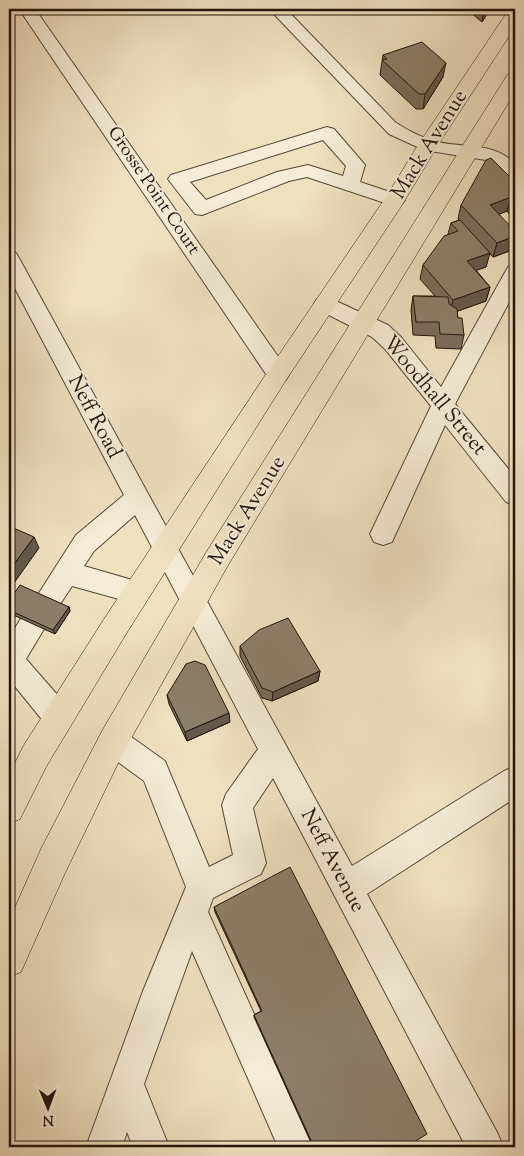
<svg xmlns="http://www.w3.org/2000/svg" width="524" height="1156" font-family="'Sorts Mill Goudy',serif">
<rect width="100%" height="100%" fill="#efe0c0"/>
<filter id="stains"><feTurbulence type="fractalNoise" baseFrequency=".004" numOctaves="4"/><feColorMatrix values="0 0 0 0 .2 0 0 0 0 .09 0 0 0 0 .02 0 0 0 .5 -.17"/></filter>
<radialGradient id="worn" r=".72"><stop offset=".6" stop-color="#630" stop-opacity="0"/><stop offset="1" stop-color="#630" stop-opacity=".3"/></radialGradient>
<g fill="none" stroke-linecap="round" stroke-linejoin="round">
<g stroke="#554639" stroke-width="2">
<g id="minor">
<path d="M19,9H35L286,368L289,374L286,380L278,382L270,380Z"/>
<path d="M269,9H286L395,122C408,131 423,138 438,142C464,148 495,142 515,164V181C503,178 498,166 486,160L424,150L389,134Z"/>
<path d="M327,127L334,129L365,165L360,182L402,196L405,200L402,204L395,206L388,204L307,177L289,181L202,215L195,214L168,179L171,175ZM323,140L346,166L343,176L308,165L277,172L206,200L190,182Z"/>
<path d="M9,251L16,253L19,258L352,866L504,771L515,766V798L367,894L498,1134L503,1147H466L273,778L253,808L266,863L261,874L213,898L208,912L314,1147H278L192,951L144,1084L169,1147H133L127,1132L122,1147H86L143,991L186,887L144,781L103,751L98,741L103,731L113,727L123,731L165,761L209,867L233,855L222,805L226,794L258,749L135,515L94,551L84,566L146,584L150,592L146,600L137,604L72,586L57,609L48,613L39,609L35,601L39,593L76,535L124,495L9,277Z"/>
<path d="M515,265V291L455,404L515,477V505L506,502L445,425L392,542L383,545L374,542L370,534L431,406L385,349L372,337L317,309L314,304L317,299L325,296L388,325L401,337L441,387L508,267Z"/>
<path d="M33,612L43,615L47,624L26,659L68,707L72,717L68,727L58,731L48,727L9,679V638L23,615Z"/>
</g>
</g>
<g stroke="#22130c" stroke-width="1">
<g id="major">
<path d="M515,9V27L438,145L402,205L286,380L126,634L46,767L20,819L9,824V775L24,745L106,616L270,368L386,197L418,145L506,14L509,10Z"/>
<path d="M515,72V92L227,567L124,751L65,873L21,972L9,977V921L41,849L102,731L207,551L506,77L509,73Z"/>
</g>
</g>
<use href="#minor" fill="#f5ebd6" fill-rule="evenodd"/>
<use href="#major" fill="#efe0c0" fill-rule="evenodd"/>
</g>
<g fill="#796c5b" stroke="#22130c">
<path d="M466,9H490L482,22Z"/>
<path d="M383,55L443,77L423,109H416L380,75Z"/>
<path d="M515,182V206L510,215L507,211L499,214L515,249L493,257L489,253L486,267L476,270L490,287L486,301L457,311L458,318L464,335L461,349L436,348L435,336L413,335L411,310L413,296H435L420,279L423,265L448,234L451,223L459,220L458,219L461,205Z"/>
<path d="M9,601L69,607L70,611L55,634L9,613Z"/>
<path d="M240,646L320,671L318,681L272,701L262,698L240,656Z"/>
<path d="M167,695L230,722L187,741L169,704Z"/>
<path d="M214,907L406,1147H313L254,1017V1015L261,1011L215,912Z"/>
</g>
<g fill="#63584a" stroke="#22130c">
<path d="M484,9H490L482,22Z"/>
<path d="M446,63L443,77L423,109L425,94Z"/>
<path d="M511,197L507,211L486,220L490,205Z"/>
<path d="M515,198V206L510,215L514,200Z"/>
<path d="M515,236V249L493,257L497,243Z"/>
<path d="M490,253L486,267L463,275L467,261Z"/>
<path d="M490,287L486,301L450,314L453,300Z"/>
<path d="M34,537L39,548L9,590V571Z"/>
<path d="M69,607L70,611L55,634L53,630Z"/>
<path d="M320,671L318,681L272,701L273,692Z"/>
<path d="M229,713L230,722L187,741L185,732Z"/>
</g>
<g fill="#8d7e6a" stroke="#22130c">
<path d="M422,42L446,63L425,94H419L382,60L387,59L383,55Z"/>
<path d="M491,158L515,182V198L514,200L511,197L490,205L515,231V236L497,243L461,205L486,160Z"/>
<path d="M460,220L490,253L467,261L490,287L453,300L423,265L444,236L458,231L451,223Z"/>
<path d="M413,296L448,297L449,304L457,309L458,318H462L464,335L440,334L439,322H416Z"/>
<path d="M9,526L34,537L9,571Z"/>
<path d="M20,585L69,607L53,630L9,610V601Z"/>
<path d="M288,618L320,671L273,692L262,688L240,646L259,630Z"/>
<path d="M195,661L205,665L229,713L185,732L167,695L186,664Z"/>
<path d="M290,867L427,1134L406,1147H314L254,1015L262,1011L214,907Z"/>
</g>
<g text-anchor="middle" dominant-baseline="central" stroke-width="4" stroke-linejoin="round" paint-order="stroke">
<g font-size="18" fill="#22130c" stroke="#f5ebd6">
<text transform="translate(153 191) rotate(56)">Grosse Point Court</text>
</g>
<g font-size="21" fill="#22130c" stroke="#f5ebd6">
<text transform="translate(430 145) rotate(-58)">Mack Avenue</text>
<text transform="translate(434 396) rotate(50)">Woodhall Street</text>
<text transform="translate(94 417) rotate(62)">Neff Road</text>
<text transform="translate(248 511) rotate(-58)">Mack Avenue</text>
<text transform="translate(332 861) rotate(62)">Neff Avenue</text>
</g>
</g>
<rect width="524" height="1156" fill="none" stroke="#efe0c0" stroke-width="30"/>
<rect x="10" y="10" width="504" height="1136" fill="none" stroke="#22130c" stroke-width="2.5"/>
<rect x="15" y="15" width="494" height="1126" fill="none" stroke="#22130c"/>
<g transform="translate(48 1108) rotate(179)" stroke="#f5ebd6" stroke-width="4" paint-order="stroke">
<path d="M0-4L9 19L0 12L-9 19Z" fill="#22130c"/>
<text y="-8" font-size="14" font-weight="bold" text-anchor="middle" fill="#22130c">N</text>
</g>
<rect width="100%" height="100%" filter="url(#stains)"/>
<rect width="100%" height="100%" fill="url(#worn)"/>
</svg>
